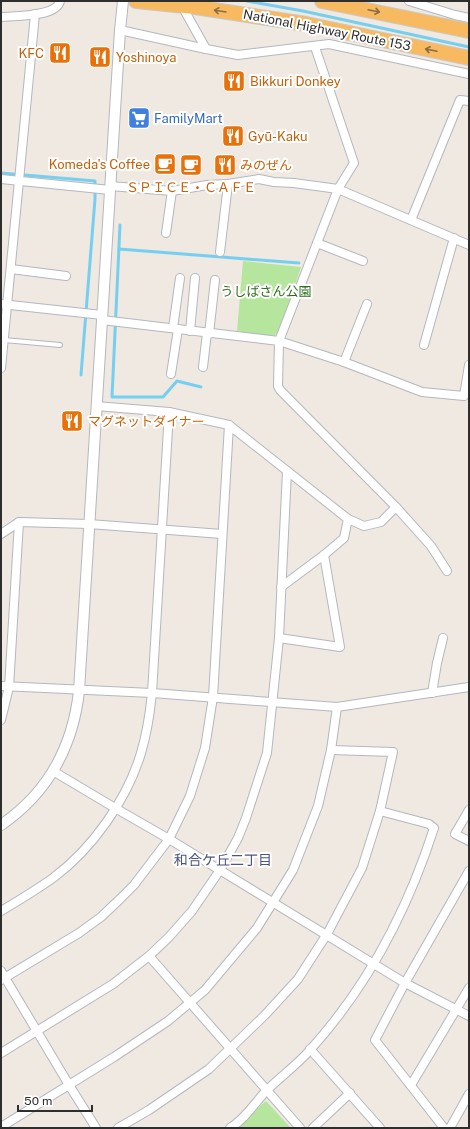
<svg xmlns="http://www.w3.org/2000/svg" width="470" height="1129" font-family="'Public Sans','Noto Sans JP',sans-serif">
<rect width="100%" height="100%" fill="#efe9e1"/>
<g fill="#b6e59e">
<path d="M243,261L301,267L281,329L274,336H264L237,331Z"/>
<path d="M266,1101L291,1128H234Z"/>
</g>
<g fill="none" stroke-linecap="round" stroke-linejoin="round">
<g stroke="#75cff0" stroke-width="3">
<path d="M247,1L303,11L469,47"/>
<path d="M1,173L95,181V199L81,375"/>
<path d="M120,225L112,397H163L177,381L201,387"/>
<path d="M119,249L299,263"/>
</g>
<g stroke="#b4b7c1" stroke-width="6">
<path id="service" d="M4,340L60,345"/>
</g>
<g stroke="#b4b7c1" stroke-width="10">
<g id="minor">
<path d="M409,1L455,15L469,18"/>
<path d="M182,6L206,49"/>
<path d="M1,17C14,16 57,17 60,1"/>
<path d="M120,30L206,49L238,55L329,44L469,74"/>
<path d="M315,47L354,163L338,189L279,341L278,386L280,390L396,507L431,546L447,571"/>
<path d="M1,179L110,190"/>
<path d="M110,186L172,191L207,185L228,184L259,179L274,182L294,183L338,189L469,245"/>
<path d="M411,220L460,100L469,101"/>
<path d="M166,233L172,191"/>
<path d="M317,243L363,261"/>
<path d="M220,252L228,184"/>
<path d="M11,269L66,276"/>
<path d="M1,304L102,315"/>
<path d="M102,320L279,341L344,362L422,392L464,396L469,365"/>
<path d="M173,328L180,278"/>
<path d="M190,331L195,278"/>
<path d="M209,334L215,280"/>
<path d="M424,345L454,238"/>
<path d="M344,362L367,304"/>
<path d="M203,367L207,333"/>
<path d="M1,368L35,14"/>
<path d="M171,374L178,329"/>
<path d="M96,406L169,412L229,425L348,519L344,538L324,555L281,587"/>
<path d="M348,519L364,526L381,522L396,507"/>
<path d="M1,534L19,522L89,524L222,534"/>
<path d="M279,638L340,647L324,555"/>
<path d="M1,686L152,693L337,707L469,687"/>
<path d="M432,693L437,663L443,638"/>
<path d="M1,720L9,687L19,522"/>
<path d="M53,771L115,808L169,839L405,983L469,1016"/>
<path d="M469,810L455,834L469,841"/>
<path d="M1,911C18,901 36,890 53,878C92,849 127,800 141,753C147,733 150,713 152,693L169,412"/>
<path d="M149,956L300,1128"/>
<path d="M1,971L69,1085L96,1128"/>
<path d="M1,980L79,933L101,917L120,899L134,885L169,839L190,796L205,748L213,697L229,425"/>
<path d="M310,1049L380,1128"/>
<path d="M1,1053L113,984L149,956L169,937L192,911L220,870L238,838L246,818L267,753L279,638L287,471"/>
<path d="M411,1085L469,988"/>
<path d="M1,1127L114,1057L168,1021L205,990L257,928L293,870L318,806L331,750L337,707"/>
<path d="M118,1128L149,1110L209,1069L265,1015L298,979L327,934L362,868L380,811L393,752L331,750"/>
<path d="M230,1128C245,1119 254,1104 266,1091C280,1077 297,1065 310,1050C367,987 408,909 434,828L429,824L380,811"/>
<path d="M313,1128L350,1093"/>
<path d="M444,1128L375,1040L405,983L469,871"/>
<path d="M450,1128L469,1094"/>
</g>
</g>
<g stroke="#b4b7c1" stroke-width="12">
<path id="tertiary" d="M1,825C48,793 73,746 79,691L120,30L123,1"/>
</g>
<g stroke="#c9c9c9" stroke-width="16">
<g id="trunk">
<path d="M136,1L195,7L306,24L469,58"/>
<path d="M322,1L469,31"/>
</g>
</g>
<use href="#service" stroke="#fff" stroke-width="4"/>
<use href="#minor" stroke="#fff" stroke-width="8"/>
<use href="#tertiary" stroke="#fff" stroke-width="10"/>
<use href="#trunk" stroke="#f8ba60" stroke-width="14"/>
</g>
<defs><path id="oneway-shaft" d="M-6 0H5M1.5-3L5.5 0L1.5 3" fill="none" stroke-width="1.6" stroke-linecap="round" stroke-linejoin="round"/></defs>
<g stroke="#896d44">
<use href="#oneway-shaft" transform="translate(220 11) rotate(-171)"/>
<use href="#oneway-shaft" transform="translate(374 11) rotate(12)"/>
<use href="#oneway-shaft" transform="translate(431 50) rotate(-168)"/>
</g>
<defs>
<g id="restaurant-square" transform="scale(1.15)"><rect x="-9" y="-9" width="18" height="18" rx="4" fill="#e8710a" stroke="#fff"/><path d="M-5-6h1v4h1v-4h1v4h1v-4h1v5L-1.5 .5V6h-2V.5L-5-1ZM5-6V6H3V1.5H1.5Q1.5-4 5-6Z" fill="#fff"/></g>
<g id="supermarket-square" transform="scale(1.15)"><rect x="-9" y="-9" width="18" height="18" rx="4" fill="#3f7fe0" stroke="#fff"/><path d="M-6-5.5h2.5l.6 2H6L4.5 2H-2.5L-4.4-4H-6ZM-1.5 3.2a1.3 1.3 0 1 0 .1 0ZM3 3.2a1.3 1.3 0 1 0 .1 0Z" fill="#fff"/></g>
<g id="cafe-square" transform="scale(1.15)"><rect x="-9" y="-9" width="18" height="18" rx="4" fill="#e8710a" stroke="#fff"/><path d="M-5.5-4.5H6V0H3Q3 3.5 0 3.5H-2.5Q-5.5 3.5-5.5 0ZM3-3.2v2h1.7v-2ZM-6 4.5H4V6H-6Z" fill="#fff"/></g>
</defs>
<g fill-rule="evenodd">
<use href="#restaurant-square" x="60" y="53"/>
<use href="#restaurant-square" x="100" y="57"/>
<use href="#restaurant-square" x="234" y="81"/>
<use href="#supermarket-square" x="139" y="118"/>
<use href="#restaurant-square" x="233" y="136"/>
<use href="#cafe-square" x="165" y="164"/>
<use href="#cafe-square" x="191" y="165"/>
<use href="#restaurant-square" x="225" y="165"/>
<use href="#restaurant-square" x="72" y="421"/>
</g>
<g text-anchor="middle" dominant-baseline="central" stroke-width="4" stroke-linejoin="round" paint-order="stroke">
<g font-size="13" fill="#2e2e2e" stroke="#fff">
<text transform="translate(327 30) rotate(11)">National Highway Route 153</text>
</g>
<g font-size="13" fill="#c56008" stroke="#fff" text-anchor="start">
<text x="44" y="53" text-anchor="end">KFC</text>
<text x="116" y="57">Yoshinoya</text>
<text x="250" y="81">Bikkuri Donkey</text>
<text x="248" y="136">Gyū-Kaku</text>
<text x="150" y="164" text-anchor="end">Komeda's Coffee</text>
<text x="240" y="165">みのぜん</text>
<text x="191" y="187" text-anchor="middle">ＳＰＩＣＥ・ＣＡＦＥ</text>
<text x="88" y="421">マグネットダイナー</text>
</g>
<g font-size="13" fill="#366cbe" stroke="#fff" text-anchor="start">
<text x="154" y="118">FamilyMart</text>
</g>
<g font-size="13" fill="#2c6e1b" stroke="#fff">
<text x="266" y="291">うしばさん公園</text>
</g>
<g font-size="14" fill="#4d5680" stroke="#fff">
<text x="223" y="860">和合ケ丘二丁目</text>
</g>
</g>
<rect width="470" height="1129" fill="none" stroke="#2e2e2e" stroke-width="4"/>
<path d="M18 1105v6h74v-6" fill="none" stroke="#2e2e2e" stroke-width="2"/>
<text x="24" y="1105" font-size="12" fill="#2e2e2e" stroke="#ffffff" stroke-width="3" paint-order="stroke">50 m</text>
</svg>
